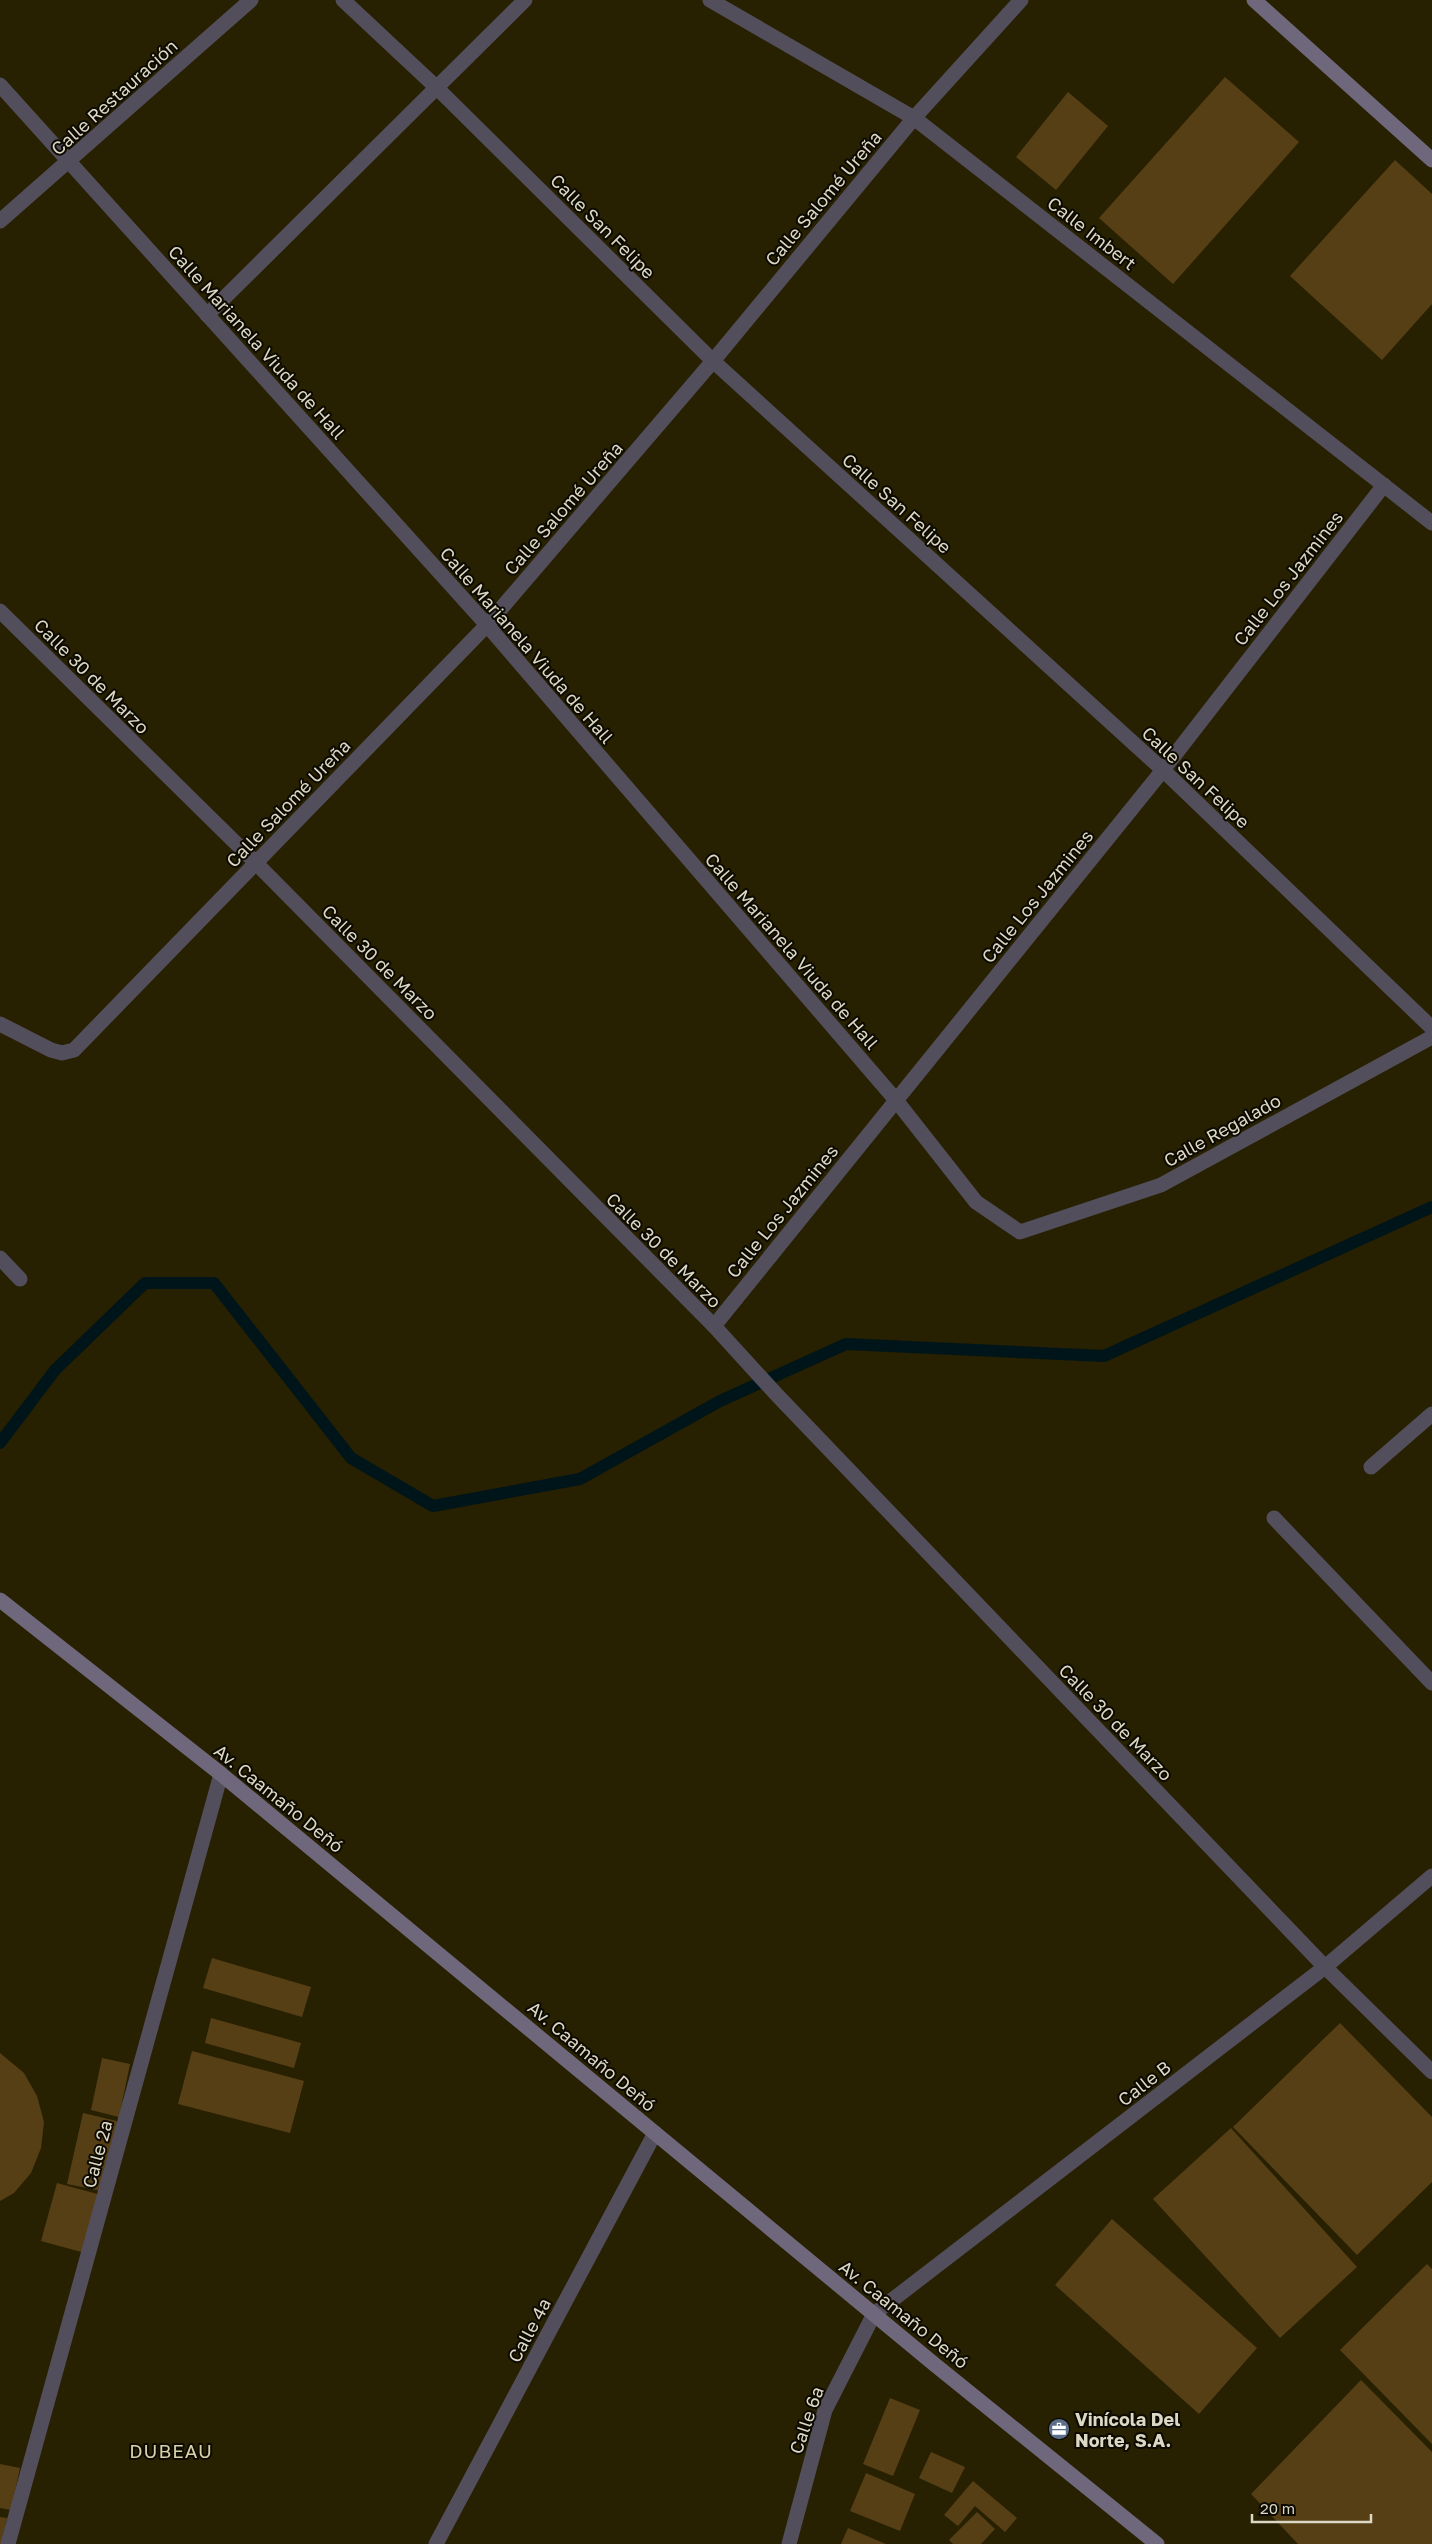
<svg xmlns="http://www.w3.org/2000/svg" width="1432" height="2544" font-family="'Golos Text',sans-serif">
<rect width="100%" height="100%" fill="#272001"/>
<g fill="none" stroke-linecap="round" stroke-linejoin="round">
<path stroke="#001519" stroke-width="12" d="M0,1443L55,1370L145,1283H214L351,1458L433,1506L580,1479L720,1401L846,1344L1104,1356L1432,1207"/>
</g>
<g fill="#573f15">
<path d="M1225,77L1299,142L1173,284L1099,218Z"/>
<path d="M1068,92L1108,126L1056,190L1016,157Z"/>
<path d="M1395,160L1432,194V304L1382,360L1290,276Z"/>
<path d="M212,1958L311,1987L302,2017L203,1988Z"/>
<path d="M211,2018L301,2043L294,2068L205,2043Z"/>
<path d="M1340,2023L1432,2117V2182L1357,2255L1233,2127Z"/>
<path d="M192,2051L304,2081L290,2133L178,2104Z"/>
<path d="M0,2053L24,2073L37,2096L44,2122L41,2148L31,2173L14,2193L0,2201Z"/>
<path d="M102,2058L130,2064L119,2117L91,2110Z"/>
<path d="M83,2113L121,2122L106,2192L67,2184Z"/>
<path d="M1231,2128L1357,2267L1280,2338L1153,2199Z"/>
<path d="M57,2183L101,2195L85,2253L41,2241Z"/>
<path d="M1112,2219L1257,2348L1199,2414L1055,2285Z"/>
<path d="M1427,2264L1432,2269V2444L1340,2350Z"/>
<path d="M1361,2380L1432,2452V2544H1298L1251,2494Z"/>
<path d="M890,2398L920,2410L893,2476L863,2464Z"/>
<path d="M931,2452L965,2467L952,2493L919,2478Z"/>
<path d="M0,2464L20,2468L11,2510L0,2508Z"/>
<path d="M866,2473L915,2494L900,2531L850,2511Z"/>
<path d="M973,2481L1017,2518L1005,2532L975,2506L958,2526L944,2515Z"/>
<path d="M977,2512L995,2529L981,2544H953L949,2540Z"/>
<path d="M0,2517L7,2518L1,2544H0Z"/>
<path d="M848,2528L886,2544H841Z"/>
</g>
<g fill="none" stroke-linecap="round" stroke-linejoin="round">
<g stroke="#524e5c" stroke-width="15">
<path d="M343,0L436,87L713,361L1163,770L1432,1028"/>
<path d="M710,0L914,118L1432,523"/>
<path d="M0,85L487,625L895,1099L976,1202L1020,1232L1161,1185L1432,1037"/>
<path d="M0,221L251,0"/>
<path d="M207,315L525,0"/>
<path d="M0,611L256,863L714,1326L777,1395L1325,1967L1432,2072"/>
<path d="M0,1024L51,1050L62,1053L74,1050L487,625L713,361L914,118L1021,0"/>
<path d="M0,1258L20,1279"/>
<path d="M714,1326L1163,770L1384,485"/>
<path d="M1371,1467L1432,1414"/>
<path d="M1274,1518L1432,1683"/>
<path d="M8,2544L221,1774"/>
<path d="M436,2544L655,2133"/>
<path d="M789,2544L825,2410L874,2314L1325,1967L1432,1876"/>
</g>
<g stroke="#6f687d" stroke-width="15">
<path d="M1254,0L1432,160"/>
<path d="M0,1600L221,1774L934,2364L1157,2544"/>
</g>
</g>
<defs>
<g id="office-disc" transform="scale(1.125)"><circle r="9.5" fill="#5c6f8a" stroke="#0d0a01"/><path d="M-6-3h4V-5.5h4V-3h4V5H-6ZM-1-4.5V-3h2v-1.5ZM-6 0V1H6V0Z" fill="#fff"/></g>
</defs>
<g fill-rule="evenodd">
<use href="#office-disc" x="1059" y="2429"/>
</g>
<g text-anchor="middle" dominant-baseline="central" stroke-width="4" stroke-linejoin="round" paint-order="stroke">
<g font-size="18" fill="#dcd8c6" stroke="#0d0a01">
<text transform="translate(114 97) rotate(-42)">Calle Restauración</text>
<text transform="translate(823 198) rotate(-50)">Calle Salomé Ureña</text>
<text transform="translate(603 226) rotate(45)">Calle San Felipe</text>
<text transform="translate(1092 233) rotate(38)">Calle Imbert</text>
<text transform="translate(257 342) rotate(48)">Calle Marianela Viuda de Hall</text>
<text transform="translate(897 503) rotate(42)">Calle San Felipe</text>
<text transform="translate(563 508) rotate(-49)">Calle Salomé Ureña</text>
<text transform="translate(1288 578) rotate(-52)">Calle Los Jazmines</text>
<text transform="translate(527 645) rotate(49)">Calle Marianela Viuda de Hall</text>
<text transform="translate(92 676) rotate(45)">Calle 30 de Marzo</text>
<text transform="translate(1196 777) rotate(43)">Calle San Felipe</text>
<text transform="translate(288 803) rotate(-46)">Calle Salomé Ureña</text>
<text transform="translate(1037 896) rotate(-51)">Calle Los Jazmines</text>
<text transform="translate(792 951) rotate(49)">Calle Marianela Viuda de Hall</text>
<text transform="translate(380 962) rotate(45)">Calle 30 de Marzo</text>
<text transform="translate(1222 1130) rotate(-29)">Calle Regalado</text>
<text transform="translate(782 1211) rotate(-51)">Calle Los Jazmines</text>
<text transform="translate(664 1250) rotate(45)">Calle 30 de Marzo</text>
<text transform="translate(1116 1722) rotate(46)">Calle 30 de Marzo</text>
<text transform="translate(279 1798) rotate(39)">Av. Caamaño Deñó</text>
<text transform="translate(592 2056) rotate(40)">Av. Caamaño Deñó</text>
<text transform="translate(1144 2083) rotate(-38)">Calle B</text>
<text transform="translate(97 2154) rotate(-75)">Calle 2ª</text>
<text transform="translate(904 2314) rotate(39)">Av. Caamaño Deñó</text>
<text transform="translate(529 2330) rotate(-62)">Calle 4ª</text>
<text transform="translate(806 2420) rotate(-71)">Calle 6ª</text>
</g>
<g font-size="18" font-weight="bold" fill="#dcd8c6" stroke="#0d0a01" text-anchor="start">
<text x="1075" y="2419">Vinícola Del<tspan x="1075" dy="21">Norte, S.A.</tspan></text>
</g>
<g font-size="19" letter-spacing="1" fill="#d7d0ab" stroke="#0d0a01">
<text x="171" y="2450">DUBEAU</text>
</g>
</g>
<path d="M1252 2514v8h119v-8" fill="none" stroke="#dcd8c6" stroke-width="2.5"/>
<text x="1260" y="2514" font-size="15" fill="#dcd8c6" stroke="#0d0a01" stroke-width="4" paint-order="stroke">20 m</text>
</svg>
